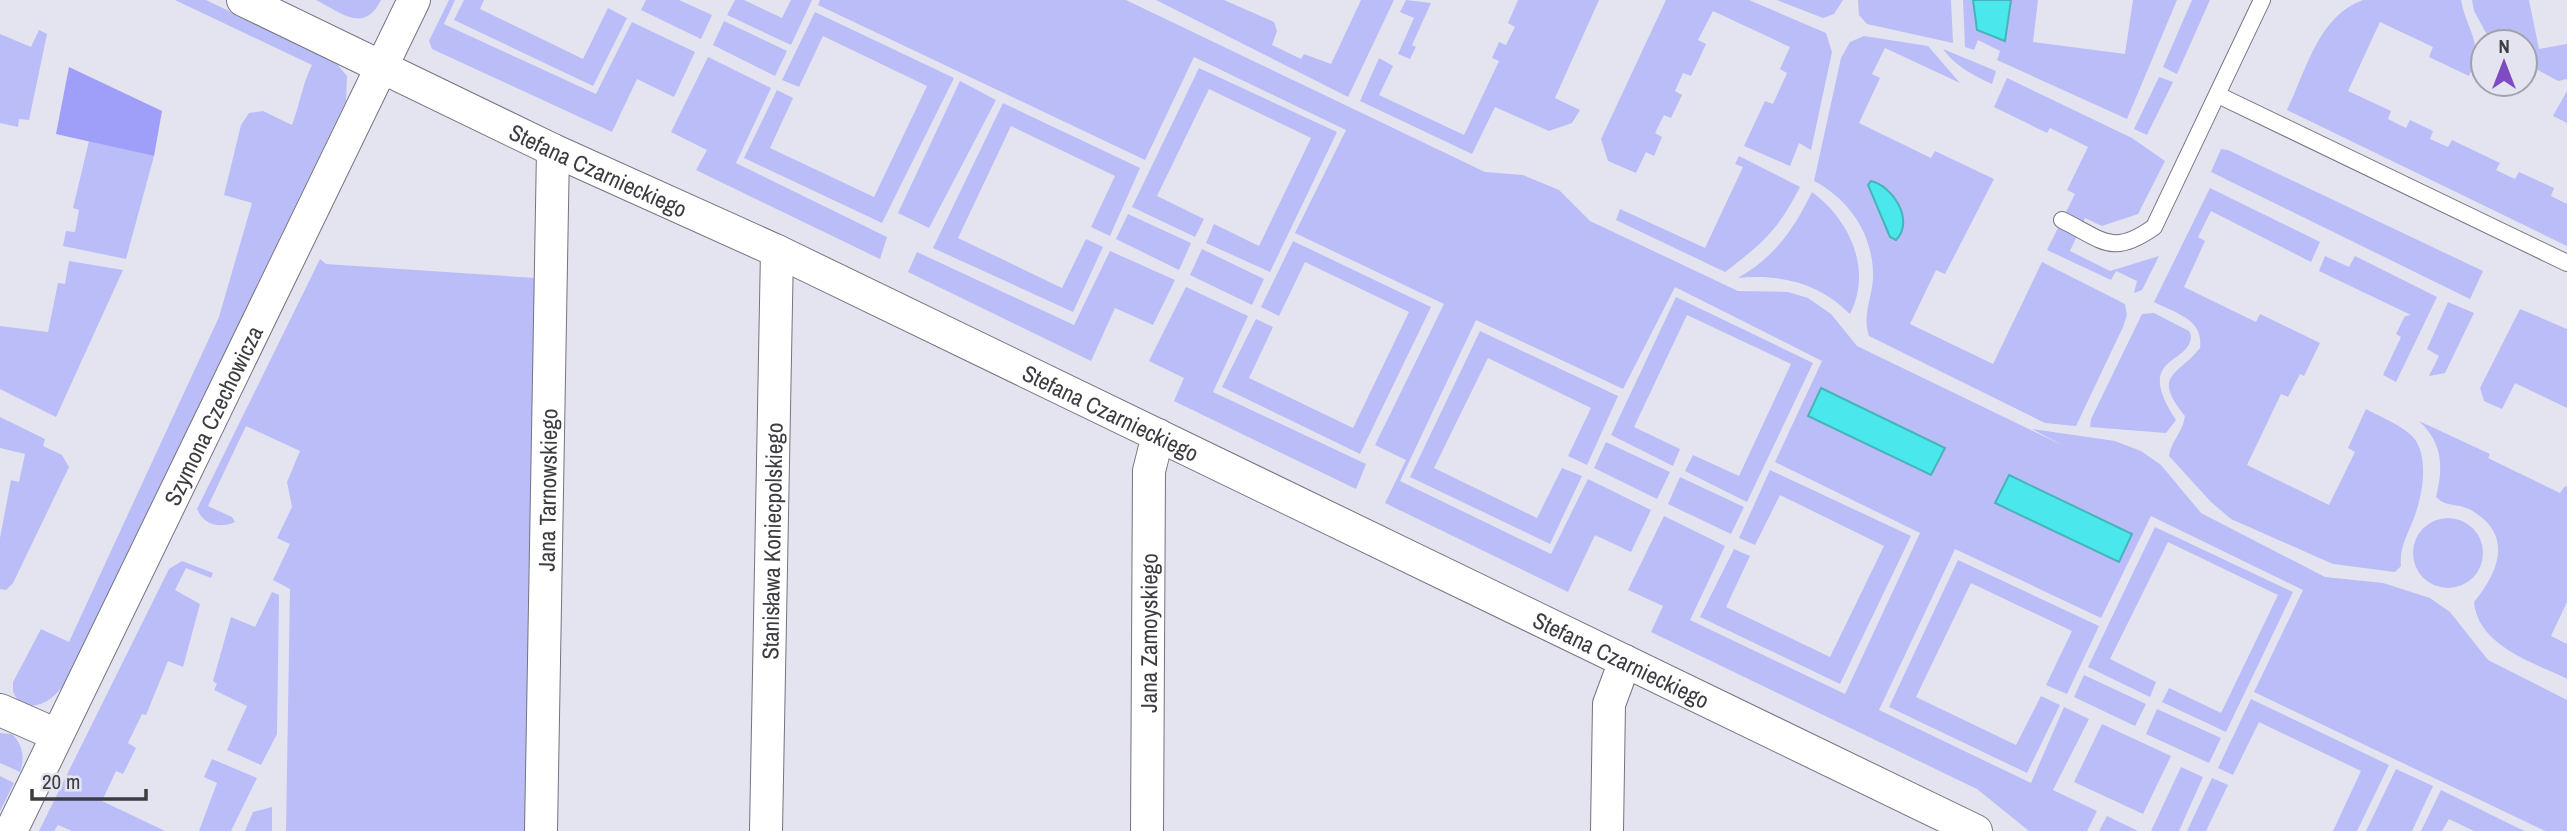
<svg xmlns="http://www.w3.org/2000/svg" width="2567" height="831" font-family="'Archivo Narrow',sans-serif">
<rect width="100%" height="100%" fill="#e3e4f0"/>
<g fill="#bbbdf8" fill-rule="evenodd">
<path d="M175,0H206L335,62L347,76L346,101L64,684C54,699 39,710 20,704L13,692V682L41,629L69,642L219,317L252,203L224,195L241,125L249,113L263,111L292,125C300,104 302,85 312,65Z"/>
<path d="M316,0H381C364,34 342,13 316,0Z"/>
<path d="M449,0H455L444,24L596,94L632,22L695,52L674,97L637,79L612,132L432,49L429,41Z"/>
<path d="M464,0H484L480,9L583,59L608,8L627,18L593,86L454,20Z"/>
<path d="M646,0H679L712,15L701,39L641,10Z"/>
<path d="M735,0H744L782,18L791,0H812L791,45L727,15Z"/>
<path d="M820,0H1126L1485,172L1523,175L1559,190L1590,221L1738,291L1788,292L1808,298L1831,314L1857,346L2066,447L2032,429L2115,441L2141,451L2161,465L2201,513L2325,577L2383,583L2430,598L2450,612L2488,660L2567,700V831H2545L2254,692L2303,590L2151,516L2101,618L1955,549L1879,710L2031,783L2064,707L2089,719L2053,790L2097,811L2087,831H2029L1977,789L1651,632L1663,606L1628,590L1664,516L1725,546L1690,620L1845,694L1920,533L1775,462L1822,361L1675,287L1623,389L1476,320L1400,481L1551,554L1588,479L1651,510L1631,552L1595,535L1568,592L1385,503L1406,460L1375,445L1444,304L1295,233L1346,130L1194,57L1145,160L818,5Z"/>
<path d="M1156,0H1224L1274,22L1277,31L1272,45L1301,59L1304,54L1331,64L1361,0H1394L1348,97Z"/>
<path d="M1406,0L1431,3L1412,45L1416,47L1410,59L1398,54L1414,18L1400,12Z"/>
<path d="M1518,0H1599L1555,98L1580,110L1572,123L1549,131L1495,107L1472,154L1360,101L1379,58L1393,66L1379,95L1464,135L1499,61L1492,58L1499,42L1506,45L1515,27L1508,23Z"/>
<path d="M1666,0H1749L1826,33L1832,52L1811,150L1799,143L1790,166L1744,146L1765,101L1773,104L1787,73L1780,69L1790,47L1713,11L1698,40L1706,44L1691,76L1683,73L1675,91L1682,95L1671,118L1664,115L1655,133L1662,137L1654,156L1646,152L1636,173L1608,161L1601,139Z"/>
<path d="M1777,0H1843L1834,14L1823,18Z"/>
<path d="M1858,0H1951L1953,43L1867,24L1859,15Z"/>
<path d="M1963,0H1973L1977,31L2004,41L2011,0H2038L2033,42L2125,54L2133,0H2177L2127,119L1997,60L2000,51L1978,40L1974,50L1965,47Z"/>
<path d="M2192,0H2210L2177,74L2163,67Z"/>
<path d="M2363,0H2461C2467,32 2485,43 2469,76L2429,57L2433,47L2380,22L2348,91L2391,111L2388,119L2406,128L2410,120L2433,131L2430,139L2448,147L2452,140L2500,163L2496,170L2515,179L2519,172L2554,188L2551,196L2567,204V246L2287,110C2306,71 2318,16 2363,0Z"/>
<path d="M2472,0H2529L2539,49L2567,44V79L2558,81L2525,63V42H2491L2474,11Z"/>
<path d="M815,12L954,78L882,223L744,158L777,90L793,98L770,148L874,197L927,86L823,36L799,87L782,80Z"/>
<path d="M724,21L787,51L775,76L713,45Z"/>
<path d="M39,30L47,34L29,120L19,119L18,127L0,123V34L31,47Z"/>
<path d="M1864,36L1928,46L1960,83L1885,48L1872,74L1880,78L1859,123L1931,158L1935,151L1994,179L1945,274L1936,270L1910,324L1993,364L2042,262L2125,304L2127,315L2123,327L2076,426L2045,423L1869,336C1862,315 1872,299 1873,278C1874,235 1850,200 1814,181L1841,58L1850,42ZM1877,183L1892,197L1890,237L1870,188Z"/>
<path d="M1943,49L1996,71L1992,84C1973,75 1956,67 1943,49Z"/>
<path d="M708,57L771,88L736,163L887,237L880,259L696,170L707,150L671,132Z"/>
<path d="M1199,68L1337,132L1270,272L1206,243L1214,224L1259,246L1311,138L1209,89L1157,196L1204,219L1195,237L1132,207Z"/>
<path d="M2159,77L2173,82L2147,135L2134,129Z"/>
<path d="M2007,78L2132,138L2165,161L2138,214L2102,226L2085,218L2070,251L2110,271L2159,256L2142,290L2134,293L2137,281L2116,271L2111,280L2047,250L2075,194L2067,190L2088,147L2050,128L2047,133L1994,107Z"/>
<path d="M960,81L996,100L929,228L898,213Z"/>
<path d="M2567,91V123L2553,116Z"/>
<path d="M1003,103L1140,168L1110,236L1091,227L1115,176L1011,126L958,238L1062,288L1086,239L1103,247L1073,312L933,248Z"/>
<path d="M89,141L154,156L126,259L63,246L66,231L75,232L79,210L73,208Z"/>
<path d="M2221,149L2228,150L2483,271L2470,299L2211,172Z"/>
<path d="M1739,156L1800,187C1778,230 1763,243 1725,272L1616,220L1620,209L1705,248L1743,167L1735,164Z"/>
<path d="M2210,188L2320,242L2311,262L2211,211L2198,237L2205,241L2184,287L2256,322L2260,314L2320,343L2304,376L2300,374L2288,397L2281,394L2247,465L2329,505L2355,452L2348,448L2366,409C2380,417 2402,425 2413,437C2429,455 2423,494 2415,515C2409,533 2399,546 2401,566L2395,572L2333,564L2231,519L2211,502L2169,456C2171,441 2183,432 2185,416C2151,374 2178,376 2200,348C2204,319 2175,313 2154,302Z"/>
<path d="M1812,192C1849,219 1873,269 1850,314C1819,283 1782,274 1738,278C1776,256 1793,230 1812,192Z"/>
<path d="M1128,214L1191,243L1179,270L1116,239Z"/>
<path d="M1293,241L1431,307L1360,454L1222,387L1256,319L1273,327L1249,378L1353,428L1409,312L1305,262L1279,316L1261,307Z"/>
<path d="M1202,249L1264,279L1252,305L1190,275Z"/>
<path d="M1110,251L1175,280L1153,325L1115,308L1091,361L908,272L917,252L1074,325Z"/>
<path d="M2325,256L2349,267L2355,256L2437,297L2396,382L2383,375L2401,337L2396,334L2405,316L2411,315L2319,271Z"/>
<path d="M320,259L326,264L536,278L531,831H286L290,589L273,580L290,544L277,538L292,507L287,482L300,451L246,426L208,506L232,517L235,522C219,529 204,525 197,509Z"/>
<path d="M69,261L123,270L56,417L0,389V326L48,332L58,283L65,284Z"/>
<path d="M1186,287L1248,316L1213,392L1366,464L1356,489L1174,401L1184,378L1149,361Z"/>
<path d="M1676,297L1813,363L1747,502L1685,471L1693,455L1739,476L1791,364L1687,315L1634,427L1680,449L1673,466L1611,435Z"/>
<path d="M2448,302L2474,313L2445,373L2429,376L2439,356L2427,349Z"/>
<path d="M2520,309L2567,329V408L2515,383L2502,409L2484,401L2480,388Z"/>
<path d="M2154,313L2189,331L2191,336C2190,366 2133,354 2176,420L2166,433L2090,427L2091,419L2142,314Z"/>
<path d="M1480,331L1618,396L1587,465L1568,456L1591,408L1488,358L1434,468L1537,518L1562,468L1582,476L1550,544L1410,477Z"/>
<path d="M0,417L45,439L43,446L62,455L69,467L13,583L6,590L0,589V538L11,480L19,482L25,454L0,448Z"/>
<path d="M2419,421L2490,454L2488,458L2560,493L2565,486L2567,487V602L2551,636L2567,644V679C2533,662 2478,646 2474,602C2499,571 2514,535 2471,510C2459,503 2447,508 2436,497C2444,466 2442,442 2419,421Z"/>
<path d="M1606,442L1670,472L1657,499L1594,468Z"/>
<path d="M1770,470L1911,536L1840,684L1700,617L1734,549L1750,556L1726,607L1830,657L1884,546L1780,495L1755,545L1739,538Z"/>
<path d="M1680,477L1744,507L1731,534L1668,504Z"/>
<circle cx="2448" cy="553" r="35"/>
<path d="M2155,527L2293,592L2226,732L2162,702L2169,688L2221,713L2278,595L2168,542L2110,659L2156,682L2150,697L2088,667Z"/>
<path d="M1958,560L2099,626L2067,694L2046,685L2072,631L1971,583L1916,697L2016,745L2041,696L2060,705L2027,773L1889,707Z"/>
<path d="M182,561L213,573L211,578L186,568L175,590L200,604L183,667L168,661L146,715L142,714L128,743L136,748L123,774L116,771L102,801L165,831H72L58,825L54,831H39L169,569Z"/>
<path d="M272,592L279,595L277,734L261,765L227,750L247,706L214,690L217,684L213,681L231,617L255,627Z"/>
<path d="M2084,675L2146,704L2135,726L2074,697Z"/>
<path d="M2251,699L2389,765L2357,831H2333L2361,771L2259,722L2233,775L2218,768Z"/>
<path d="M2157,709L2221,738L2209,763L2146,734Z"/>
<path d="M2102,724L2171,756L2143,814L2074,782Z"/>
<path d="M0,733L12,734C23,745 25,758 20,772L0,763Z"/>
<path d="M212,759L257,778L231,831H199L217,783L204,777Z"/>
<path d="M2181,767L2203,777L2179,831H2151Z"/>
<path d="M2396,769L2433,786L2412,831H2366Z"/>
<path d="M0,776L14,783L0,811Z"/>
<path d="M2212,778L2228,785L2206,831H2187Z"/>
<path d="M2441,790L2514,826L2525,831H2474L2449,819L2442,831H2421Z"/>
<path d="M272,807V831H245L253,812Z"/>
<path d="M2107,816L2138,831H2099Z"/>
</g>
<path fill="#9f9ef8" d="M69,67L162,111L154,156L56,134Z"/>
<g fill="#4ae7ed" stroke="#46b4b9" stroke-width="2">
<path d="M1973,0H2011L2005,41L1977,30Z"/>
<path d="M1871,181C1893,186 1915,221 1896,240L1890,237L1868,185Z"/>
<path d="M1821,388L1945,448L1931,475L1808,416Z"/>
<path d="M2009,475L2132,534L2119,562L1995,503Z"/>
</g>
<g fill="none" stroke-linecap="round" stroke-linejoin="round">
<g stroke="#73747f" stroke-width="18">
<g id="lane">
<path d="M2218,95L2567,263"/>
<path d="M2062,220C2103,240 2112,257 2154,227L2262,0"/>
</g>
</g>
<g stroke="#73747f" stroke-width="34">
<g id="street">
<path id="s1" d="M243,0L553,150L777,251L1976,831"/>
<path d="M0,710L57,735"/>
<path id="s2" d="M11,831L414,0"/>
<path id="s3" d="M541,831L553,150"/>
<path id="s4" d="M766,831L777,251"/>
<path id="s5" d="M1147,831L1149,471L1158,435"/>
<path d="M1607,831L1609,704L1625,661"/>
</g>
</g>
<use href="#lane" stroke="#fff" stroke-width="16"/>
<use href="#street" stroke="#fff" stroke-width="32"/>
</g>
<g text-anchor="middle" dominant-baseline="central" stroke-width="7" stroke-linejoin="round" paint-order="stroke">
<g font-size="23" fill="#3c3c41" stroke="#e3e4f0">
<text stroke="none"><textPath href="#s1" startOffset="394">Stefana Czarnieckiego</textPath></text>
<text stroke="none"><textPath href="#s1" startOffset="961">Stefana Czarnieckiego</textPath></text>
<text stroke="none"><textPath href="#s2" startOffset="462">Szymona Czechowicza</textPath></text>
<text stroke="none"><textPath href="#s3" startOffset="341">Jana Tarnowskiego</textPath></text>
<text stroke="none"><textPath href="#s4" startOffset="290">Stanisława Koniecpolskiego</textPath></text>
<text stroke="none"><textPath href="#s5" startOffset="198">Jana Zamoyskiego</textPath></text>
<text stroke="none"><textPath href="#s1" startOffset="1528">Stefana Czarnieckiego</textPath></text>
</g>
</g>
<g transform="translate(2504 63)"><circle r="33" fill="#e3e4f0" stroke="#a0a1aa" stroke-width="2"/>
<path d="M0-5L12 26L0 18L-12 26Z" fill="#7f4bc3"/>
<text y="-10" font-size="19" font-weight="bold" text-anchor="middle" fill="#3c3c41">N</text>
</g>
<path d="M32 789v10h114v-10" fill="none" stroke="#3c3c41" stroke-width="3.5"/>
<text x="42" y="789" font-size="21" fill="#3c3c41" stroke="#e3e4f0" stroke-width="5" paint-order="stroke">20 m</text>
</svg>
